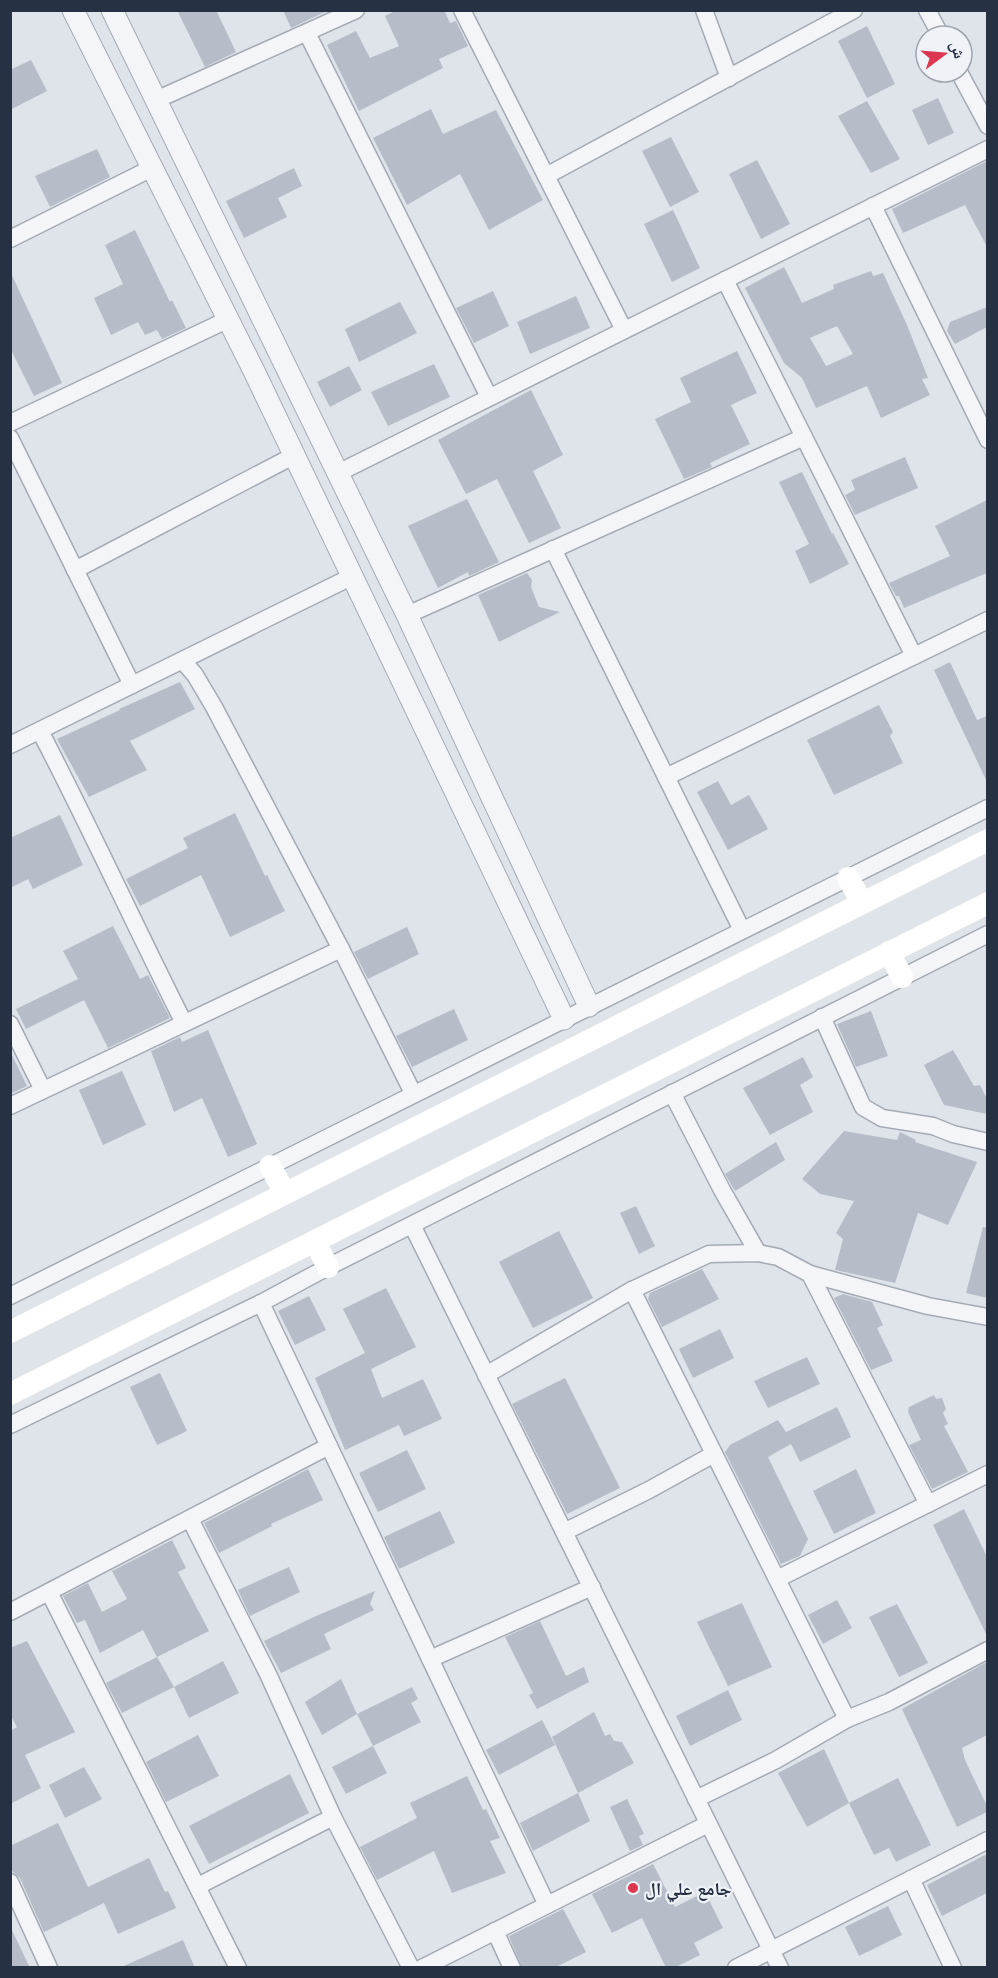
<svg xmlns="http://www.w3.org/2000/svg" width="998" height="1978" font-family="Quicksand,'Noto Naskh Arabic',sans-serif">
<rect width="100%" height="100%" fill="#dfe4ea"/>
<g fill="#b6bdc8" fill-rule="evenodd">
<path d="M177,10H216L236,52L205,67Z"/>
<path d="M283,10H329L291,28Z"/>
<path d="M397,10H444L450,23L456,21L468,46L439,59L443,68L359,111L327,45L356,31L370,58L399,46L385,16Z"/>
<path d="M867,26L895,84L867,98L838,41Z"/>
<path d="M31,60L47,91L10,110V70Z"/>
<path d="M938,98L954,133L928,145L912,110Z"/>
<path d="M867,101L900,159L871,173L838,116Z"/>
<path d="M431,109L443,134L496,110L543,200L489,230L460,174L407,205L373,138Z"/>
<path d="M671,137L699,192L670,207L642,151Z"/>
<path d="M97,149L110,177L50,207L35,176Z"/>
<path d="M757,160L790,224L761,239L729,174Z"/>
<path d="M987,161V247L965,205L903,233L892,209Z"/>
<path d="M294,168L302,186L278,198L287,217L244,238L226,201Z"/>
<path d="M673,210L700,268L672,282L644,224Z"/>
<path d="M135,230L170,302L172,300L186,328L162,339L157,330L145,335L138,322L111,335L94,298L123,284L105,245Z"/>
<path d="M784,267L802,303L834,289L833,285L871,271L873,276L883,273L907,325L928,378L922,379L930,395L881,418L867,386L816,408L802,378L784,363L745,288ZM837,326L853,354L826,366L810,338Z"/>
<path d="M10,271L62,383L34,396L10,348Z"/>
<path d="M493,291L509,326L474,343L456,308Z"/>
<path d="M576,296L590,328L530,354L517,322Z"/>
<path d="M400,302L417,333L359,362L345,329Z"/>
<path d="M987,307V327L955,344L947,331L950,322Z"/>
<path d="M737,351L757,393L731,405L750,444L710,463L712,467L684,479L655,419L691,402L680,378Z"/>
<path d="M434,364L450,397L388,426L371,392Z"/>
<path d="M349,366L362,390L330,407L317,382Z"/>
<path d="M531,390L563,455L533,471L561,528L529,543L497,479L466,494L438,440Z"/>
<path d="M905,457L918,488L855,515L845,495L855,490L851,480Z"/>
<path d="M802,472L832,534L833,533L849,564L810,584L795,551L809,544L779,482Z"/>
<path d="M467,499L499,562L469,576L468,572L438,588L408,526Z"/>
<path d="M987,500V573L904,608L899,596H896L889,583L950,556L935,526Z"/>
<path d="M527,573L532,580L531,587L539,607L560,612L499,642L478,595Z"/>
<path d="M950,662L977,720L987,716V782L934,670Z"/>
<path d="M180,682L195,709L130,741L147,770L89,797L57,739L120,710L119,709Z"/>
<path d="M879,705L893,732L890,736L903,763L834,795L807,740Z"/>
<path d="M718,781L731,805L749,795L768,829L728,850L697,792Z"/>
<path d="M235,813L265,876L267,875L285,911L230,937L201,875L140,906L126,879L188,848L183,838Z"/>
<path d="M60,815L83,865L33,889L28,879L10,888V838Z"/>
<path d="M113,926L140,979L148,975L170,1018L108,1048L84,1000L26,1029L16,1009L78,979L63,951Z"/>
<path d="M407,927L419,954L368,979L354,952Z"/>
<path d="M454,1009L468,1040L412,1067L396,1036Z"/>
<path d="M871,1011L888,1056L856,1067L837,1024Z"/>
<path d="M208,1030L257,1144L228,1157L202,1098L174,1112L151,1051L180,1037L182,1042Z"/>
<path d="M953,1050L974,1086L980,1085L987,1099V1114L944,1105L924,1065Z"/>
<path d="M10,1051L27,1086L10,1094Z"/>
<path d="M803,1057L813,1077L800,1085L813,1112L770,1135L743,1088Z"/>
<path d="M122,1071L146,1125L103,1145L79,1090Z"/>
<path d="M844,1131L897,1140L900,1132L916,1140L915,1142L977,1162L948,1225L918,1213L895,1283L835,1270L843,1239L836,1233L854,1201L820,1194L802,1179Z"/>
<path d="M776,1142L785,1160L735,1191L725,1174Z"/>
<path d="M636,1206L655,1246L639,1254L620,1213Z"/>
<path d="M983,1227L987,1228V1298L966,1293Z"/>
<path d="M559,1231L593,1298L533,1328L499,1262Z"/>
<path d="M702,1269L719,1299L662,1327L648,1299L650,1293Z"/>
<path d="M386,1288L416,1347L371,1369L382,1398L423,1379L442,1419L404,1436L399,1425L345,1450L315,1378L365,1353L343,1309Z"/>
<path d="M843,1294L872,1302L883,1325L877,1328L893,1361L871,1370L834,1298Z"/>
<path d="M309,1296L326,1330L295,1345L278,1311Z"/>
<path d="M720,1329L734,1358L693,1378L679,1349Z"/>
<path d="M807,1357L820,1384L768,1408L754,1381Z"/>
<path d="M160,1373L187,1431L157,1445L130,1387Z"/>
<path d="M565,1378L620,1488L567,1514L512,1404Z"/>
<path d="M934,1395L936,1399L942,1398L946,1409L943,1413L948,1424L944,1426L968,1472L932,1489L909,1445L921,1440L908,1412L909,1407Z"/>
<path d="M837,1407L851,1437L800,1462L791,1444L768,1457L808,1539L800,1556L781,1564L725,1452L730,1445L778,1420L786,1432Z"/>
<path d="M407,1450L426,1489L378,1512L359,1473Z"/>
<path d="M308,1469L323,1500L271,1524L272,1526L219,1553L204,1523Z"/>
<path d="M856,1469L876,1513L834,1534L813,1491Z"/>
<path d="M964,1509L987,1557V1636L933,1525Z"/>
<path d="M440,1511L455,1543L399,1569L384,1537Z"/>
<path d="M172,1540L186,1568L178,1572L209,1631L157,1657L143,1630L100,1653L85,1620L77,1623L63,1596L88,1583L102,1612L127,1599L112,1571Z"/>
<path d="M289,1567L300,1592L250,1616L238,1590Z"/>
<path d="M375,1591L370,1604L374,1610L324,1634L331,1649L281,1673L264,1641L316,1616Z"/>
<path d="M837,1600L852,1628L823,1644L808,1615Z"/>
<path d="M742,1603L772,1667L728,1686L697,1622Z"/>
<path d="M897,1604L928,1663L899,1677L869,1617Z"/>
<path d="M540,1621L566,1676L584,1667L589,1682L537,1709L529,1695L533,1693L505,1637Z"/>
<path d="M27,1641L75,1732L25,1755L41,1788L10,1804V1726L12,1730L17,1727L10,1714V1648Z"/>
<path d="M157,1657L174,1687L122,1713L106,1683Z"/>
<path d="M223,1661L239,1693L189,1718L174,1687Z"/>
<path d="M987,1662V1735L962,1748L965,1760L987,1806V1812L957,1827L902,1709Z"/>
<path d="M341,1679L357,1714L322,1735L305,1702Z"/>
<path d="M412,1687L418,1699L411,1703L421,1722L373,1746L357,1714Z"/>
<path d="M728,1690L742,1720L690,1746L676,1716Z"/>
<path d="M594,1712L605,1736L610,1734L614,1741L622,1742L634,1763L578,1793L552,1737Z"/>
<path d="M542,1720L555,1745L499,1775L486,1750Z"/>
<path d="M198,1735L219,1776L166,1802L146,1762Z"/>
<path d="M373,1746L387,1773L346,1794L332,1767Z"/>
<path d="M824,1749L849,1803L807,1827L778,1773Z"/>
<path d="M84,1767L102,1799L65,1818L49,1785Z"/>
<path d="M290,1774L309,1813L209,1864L189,1826Z"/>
<path d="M467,1776L483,1810L486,1809L500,1838L490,1841L506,1873L452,1893L434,1851L377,1880L360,1847L417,1818L410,1803Z"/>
<path d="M898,1778L931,1845L896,1862L889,1848L874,1855L849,1803Z"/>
<path d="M578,1793L590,1821L533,1851L520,1823Z"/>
<path d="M627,1799L644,1834L639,1836L643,1845L630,1851L610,1807Z"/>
<path d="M58,1823L88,1887L149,1858L165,1892L168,1891L176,1908L118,1934L104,1903L44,1932L20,1878L13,1872L10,1866V1846Z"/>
<path d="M987,1854V1893L942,1916L927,1885Z"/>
<path d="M653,1864L675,1907L705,1892L723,1928L694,1943L700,1955L674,1968H666L642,1918L612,1933L592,1894Z"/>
<path d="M888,1906L902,1935L859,1956L845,1927Z"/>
<path d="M563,1909L586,1952L554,1968H522L509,1936Z"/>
<path d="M10,1926L30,1968H10Z"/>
<path d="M183,1940L195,1968H119Z"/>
</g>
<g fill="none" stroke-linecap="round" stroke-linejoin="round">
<g stroke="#a4abb5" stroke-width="19">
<g id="minor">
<path d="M462,10L624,330"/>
<path d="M704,10L729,78"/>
<path d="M927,10L941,36"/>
<path d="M307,33L489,397"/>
<path d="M959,72L988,126"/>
<path d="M156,100L356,10"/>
<path d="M546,176L854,10"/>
<path d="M873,206L988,440"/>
<path d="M10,239L152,168"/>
<path d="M725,280L914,656"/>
<path d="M10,423L229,319"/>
<path d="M10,438L132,685"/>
<path d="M338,473L988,149"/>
<path d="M553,549L742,930"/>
<path d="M75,570L295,455"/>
<path d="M407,615L804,437"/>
<path d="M183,661L195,675L214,707L341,949L413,1093"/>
<path d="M40,731C90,827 135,926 184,1023"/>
<path d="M10,745L353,576"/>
<path d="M666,777L988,620"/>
<path d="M822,1017L863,1107L882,1118L933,1126L953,1134L988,1142"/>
<path d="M10,1024L43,1090"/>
<path d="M672,1093L722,1190L758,1253"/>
<path d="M10,1106L341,949"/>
<path d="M412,1225L780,1968"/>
<path d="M810,1274L928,1504"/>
<path d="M632,1290L847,1719"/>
<path d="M10,1296L988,808"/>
<path d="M261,1303L547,1905"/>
<path d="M486,1375L632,1290L709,1254L758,1253L778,1257L810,1274L928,1306L988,1317"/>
<path d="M10,1425L261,1303L328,1267L988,934"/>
<path d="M190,1519L268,1674L333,1817L411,1968"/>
<path d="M564,1532L649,1490L714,1454"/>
<path d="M777,1579L988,1474"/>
<path d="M49,1592L238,1968"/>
<path d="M10,1612L329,1446"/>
<path d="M430,1659L592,1587"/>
<path d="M696,1799L776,1760L847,1719L889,1702L988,1650"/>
<path d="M911,1879L953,1968"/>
<path d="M10,1882L49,1968"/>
<path d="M198,1886L333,1817"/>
<path d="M495,1931L512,1968"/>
<path d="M422,1968L708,1824"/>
<path d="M736,1968L988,1840"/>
</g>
</g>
<g stroke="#a4abb5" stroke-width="23">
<g id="tertiary">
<path d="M73,10L253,369L564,1019"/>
<path d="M112,10L407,615L589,1006"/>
</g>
</g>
<use href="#minor" stroke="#f3f5f8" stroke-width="16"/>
<use href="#tertiary" stroke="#f3f5f8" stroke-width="21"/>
<g stroke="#fff" stroke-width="22">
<path d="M848,878L862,902"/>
<path d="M889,952L902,977"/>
<path d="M270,1166L285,1193"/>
<path d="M315,1242L328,1267"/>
<path d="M10,1332L988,840"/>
<path d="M10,1394L988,903"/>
</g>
</g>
<circle fill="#dd3650" stroke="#eff3f7" stroke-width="2" cx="633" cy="1888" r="6"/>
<g text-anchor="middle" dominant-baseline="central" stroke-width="4.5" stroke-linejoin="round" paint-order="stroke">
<g font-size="18" font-weight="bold" fill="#263143" stroke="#eff3f7" text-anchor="start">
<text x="645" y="1888">جامع علي ال</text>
</g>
</g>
<rect width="998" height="1978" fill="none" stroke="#263143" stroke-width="24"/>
<g transform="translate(944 54) rotate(74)"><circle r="28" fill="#eff3f7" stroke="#9fa5af" stroke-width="1.5"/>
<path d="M0-4.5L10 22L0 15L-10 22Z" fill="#dd3650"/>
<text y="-9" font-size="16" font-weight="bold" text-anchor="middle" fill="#263143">ش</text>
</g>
</svg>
